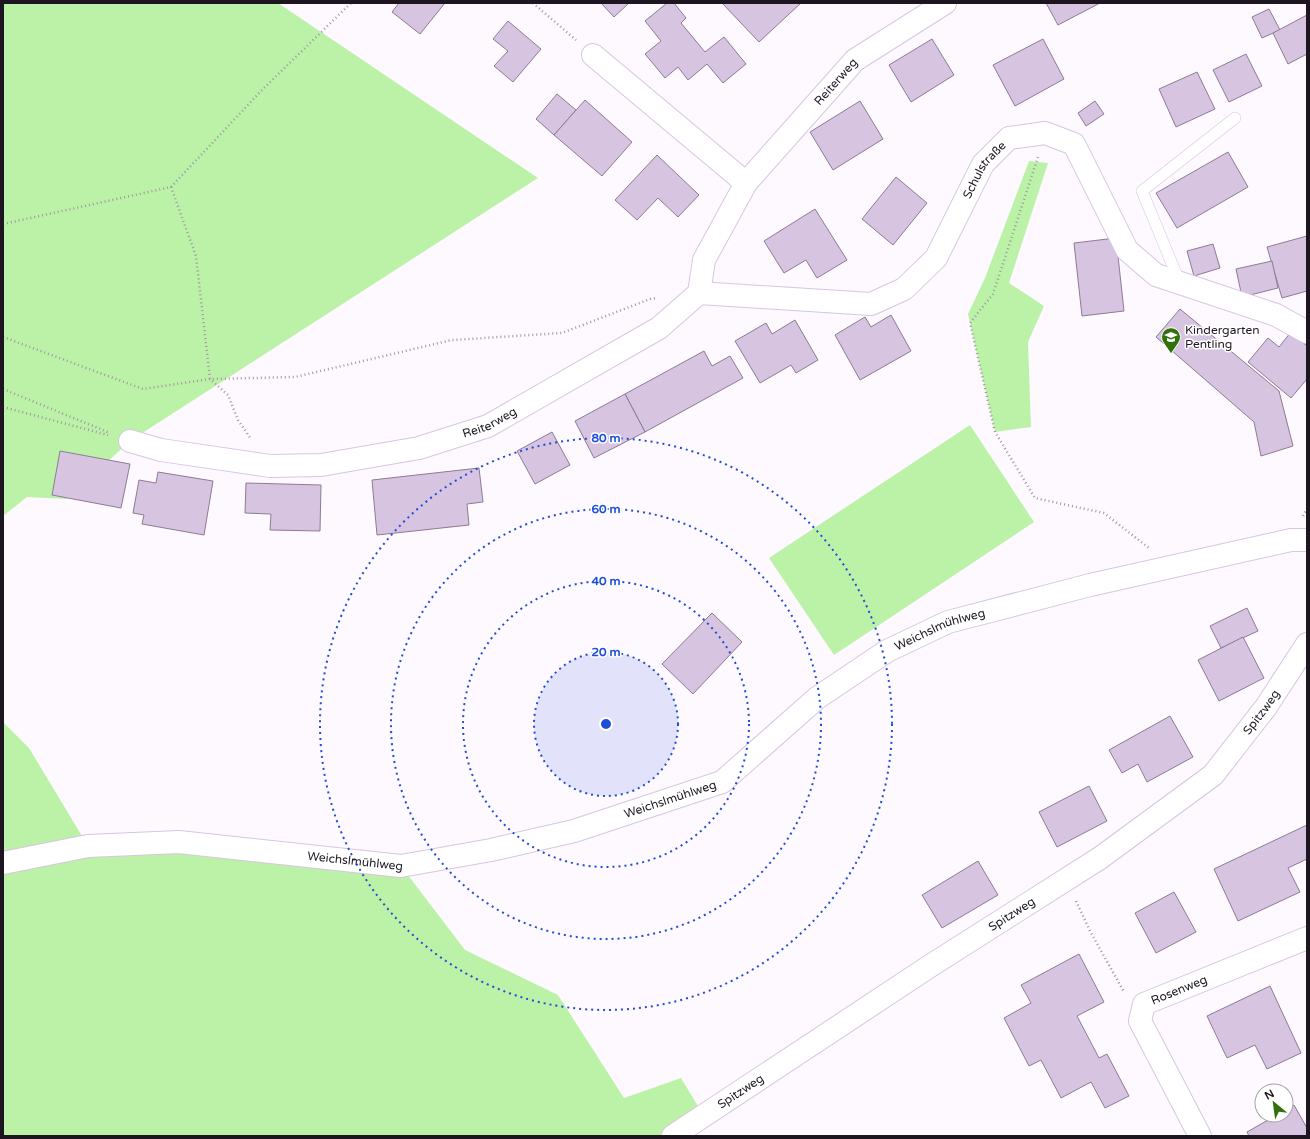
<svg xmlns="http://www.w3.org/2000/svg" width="1310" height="1139" font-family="'Varela Round',sans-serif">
<rect width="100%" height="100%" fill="#fdf9ff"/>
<g fill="#bcf2a8">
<path d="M3,3H278L538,178L130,441L67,499L27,497L3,516Z"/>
<path d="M1029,161L1048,163L1009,283L1044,306L1028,342L1031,427L995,432L968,314L985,278Z"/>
<path d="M970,425L1034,522L834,655L769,558Z"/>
<path d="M3,722L29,748L88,846L401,866L465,950L558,995L624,1098L681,1078L704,1116L673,1136H3Z"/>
</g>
<g fill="#d7c4e0" stroke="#8d7b96">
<path d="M399,3H445L420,34L392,12Z"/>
<path d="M601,3H629L614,17Z"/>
<path d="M667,3H674L686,18L681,23L705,52L724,37L746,64L723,83L707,64L688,80L678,67L665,78L645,54L661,41L645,21Z"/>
<path d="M722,3H801L759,42Z"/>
<path d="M1046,3H1100L1058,25Z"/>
<path d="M1269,9L1280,30L1262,38L1252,17Z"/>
<path d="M1307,15V54L1288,64L1273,33Z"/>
<path d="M508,21L541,49L513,82L494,66L508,51L493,39Z"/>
<path d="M932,39L954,75L911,102L889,65Z"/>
<path d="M1043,39L1064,79L1015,106L993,65Z"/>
<path d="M1246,54L1262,86L1229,102L1213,70Z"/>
<path d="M1197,72L1215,109L1176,127L1159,89Z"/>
<path d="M557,94L576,110L554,135L536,119Z"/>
<path d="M585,100L632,142L602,176L554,135Z"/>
<path d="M860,101L883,139L833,170L810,132Z"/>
<path d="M1095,101L1104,114L1086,126L1078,113Z"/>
<path d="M1228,152L1248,187L1177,228L1156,193Z"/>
<path d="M657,155L699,195L678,217L658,198L637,220L615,200Z"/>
<path d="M896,177L927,203L893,245L862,219Z"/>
<path d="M815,209L847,260L817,278L806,260L784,273L764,241Z"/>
<path d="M1307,236V291L1282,298L1267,247Z"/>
<path d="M1116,238L1124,311L1082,316L1074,243Z"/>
<path d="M1213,244L1220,268L1194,276L1187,251Z"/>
<path d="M1272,261L1278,288L1242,297L1236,269Z"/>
<path d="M1180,309L1279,391L1293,446L1261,456L1254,422L1156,337Z"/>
<path d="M891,315L911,351L860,380L835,335L865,317L871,327Z"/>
<path d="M795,320L818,360L796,373L791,365L760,383L735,341L766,323L772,334Z"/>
<path d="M1291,332L1307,346V379L1291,398L1248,362L1268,338L1279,347Z"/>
<path d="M704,351L712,366L730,356L743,378L645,432L625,394Z"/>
<path d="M625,394L645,432L594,458L575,421Z"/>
<path d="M552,432L570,465L535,484L517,451Z"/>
<path d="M60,451L130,464L121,508L52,495Z"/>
<path d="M479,468L483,502L467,504L469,525L377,535L372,480Z"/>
<path d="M158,472L213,481L204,535L142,524L144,515L133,513L139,480L156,483Z"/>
<path d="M246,483L321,485L320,531L270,530L271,514L245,513Z"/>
<path d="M1247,608L1258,631L1221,648L1210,626Z"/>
<path d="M712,613L742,642L693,694L662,664Z"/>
<path d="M1243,637L1264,678L1219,701L1198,660Z"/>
<path d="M1170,716L1193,757L1147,782L1138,764L1122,773L1109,750Z"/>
<path d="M1089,786L1107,821L1057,847L1039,812Z"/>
<path d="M1307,825V859L1288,868L1300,892L1238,921L1214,869Z"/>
<path d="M978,861L998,895L942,928L922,895Z"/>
<path d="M1174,892L1196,932L1156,953L1135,913Z"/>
<path d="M1079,954L1104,1002L1077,1016L1099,1058L1107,1054L1129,1096L1105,1108L1091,1082L1061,1098L1041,1060L1029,1066L1004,1018L1031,1003L1021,985Z"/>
<path d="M1270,986L1301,1053L1267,1069L1255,1045L1227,1058L1207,1016Z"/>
<path d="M1294,1105L1307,1128V1136H1249L1247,1132L1277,1115H1286V1110Z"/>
</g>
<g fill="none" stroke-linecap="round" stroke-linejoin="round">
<g stroke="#d8c5e1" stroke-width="12">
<path id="service" d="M1180,283L1142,191L1235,118"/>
</g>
<g stroke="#d8c5e1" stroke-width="24">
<g id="minor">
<path d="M593,55L746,183"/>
<path id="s1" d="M699,293L871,304L904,289L936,258L983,164L1009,138L1045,133L1074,144L1127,250L1156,275L1276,315L1307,332"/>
<path id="s2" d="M130,441L161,450L270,466L321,465L419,448L488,426L659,328L699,293L704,260L746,183L855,60L945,3"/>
<path id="s3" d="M3,863L88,846L179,842L401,866L491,850L574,831L722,782L817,698L887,651L948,622L1090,585L1291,540H1307"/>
<path id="s4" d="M673,1136L930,966L1100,858L1213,775L1266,707L1307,644"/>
<path id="s5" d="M1200,1136L1140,1021L1144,1004L1307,938"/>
</g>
</g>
<g stroke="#9d97a0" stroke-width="2.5" stroke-dasharray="1 3" stroke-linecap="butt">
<path d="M533,3L576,40"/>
<path d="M1038,157L993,294L970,323L995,432L1035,498L1104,513L1149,548"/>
<path d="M171,187L261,91L351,3"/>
<path d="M3,224L171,187L196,256L210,379L295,377L452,340L562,333L650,299L657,298"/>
<path d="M3,337L143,389L210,379L228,395L238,420L251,439"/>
<path d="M3,389L110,433"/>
<path d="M3,407L108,435"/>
<path d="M1303,516L1307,509"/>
<path d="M1076,901L1090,931L1124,992"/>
</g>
<use href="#service" stroke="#fff" stroke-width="11"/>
<use href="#minor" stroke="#fff" stroke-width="22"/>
</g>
<circle cx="606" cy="724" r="72" fill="#1d4ed8" fill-opacity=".12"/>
<g fill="none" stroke="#1d4ed8" stroke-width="2" stroke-dasharray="2 4">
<circle cx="606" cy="724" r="72"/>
<circle cx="606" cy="724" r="143"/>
<circle cx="606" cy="724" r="215"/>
<circle cx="606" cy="724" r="286"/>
</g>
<defs>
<g id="school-pin" transform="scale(1)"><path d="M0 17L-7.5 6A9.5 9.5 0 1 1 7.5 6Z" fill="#31710a" stroke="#fff"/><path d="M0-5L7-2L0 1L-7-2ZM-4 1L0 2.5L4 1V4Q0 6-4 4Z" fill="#fff"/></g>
</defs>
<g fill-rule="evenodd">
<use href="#school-pin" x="1171" y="337"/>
</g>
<g text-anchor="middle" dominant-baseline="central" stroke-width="3" stroke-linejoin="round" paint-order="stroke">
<g font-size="12" fill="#1d1621" stroke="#fff">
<text stroke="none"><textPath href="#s2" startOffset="872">Reiterweg</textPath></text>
<text stroke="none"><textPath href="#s1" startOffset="354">Schulstraße</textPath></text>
<text stroke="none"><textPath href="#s2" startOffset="368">Reiterweg</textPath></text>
<text stroke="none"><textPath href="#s3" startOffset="1002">Weichslmühlweg</textPath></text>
<text stroke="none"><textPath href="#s4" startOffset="729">Spitzweg</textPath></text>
<text stroke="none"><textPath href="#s3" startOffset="679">Weichslmühlweg</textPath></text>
<text stroke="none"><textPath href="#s3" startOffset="355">Weichslmühlweg</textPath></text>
<text stroke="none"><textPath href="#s4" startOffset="405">Spitzweg</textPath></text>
<text stroke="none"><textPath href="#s5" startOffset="185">Rosenweg</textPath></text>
<text stroke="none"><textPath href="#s4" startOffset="81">Spitzweg</textPath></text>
</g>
<g font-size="12" fill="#1d1621" stroke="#fff" text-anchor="start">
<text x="1185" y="330">Kindergarten<tspan x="1185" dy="14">Pentling</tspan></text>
</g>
</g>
<circle cx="606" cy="724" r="6" fill="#1d4ed8" stroke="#fff" stroke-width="2"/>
<g font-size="12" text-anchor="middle" font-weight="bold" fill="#1d4ed8" stroke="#fff" stroke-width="3" stroke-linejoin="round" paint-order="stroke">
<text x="606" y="442">80 m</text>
<text x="606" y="513">60 m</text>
<text x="606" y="585">40 m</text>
<text x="606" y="656">20 m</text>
</g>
<rect width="1310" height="1139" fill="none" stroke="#1d1621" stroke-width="8"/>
<g transform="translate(1274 1103) rotate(331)"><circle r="19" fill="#ffffff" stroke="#a5a2a6"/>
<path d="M0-3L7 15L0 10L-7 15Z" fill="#31710a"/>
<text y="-6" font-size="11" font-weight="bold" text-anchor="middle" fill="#1d1621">N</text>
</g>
</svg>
